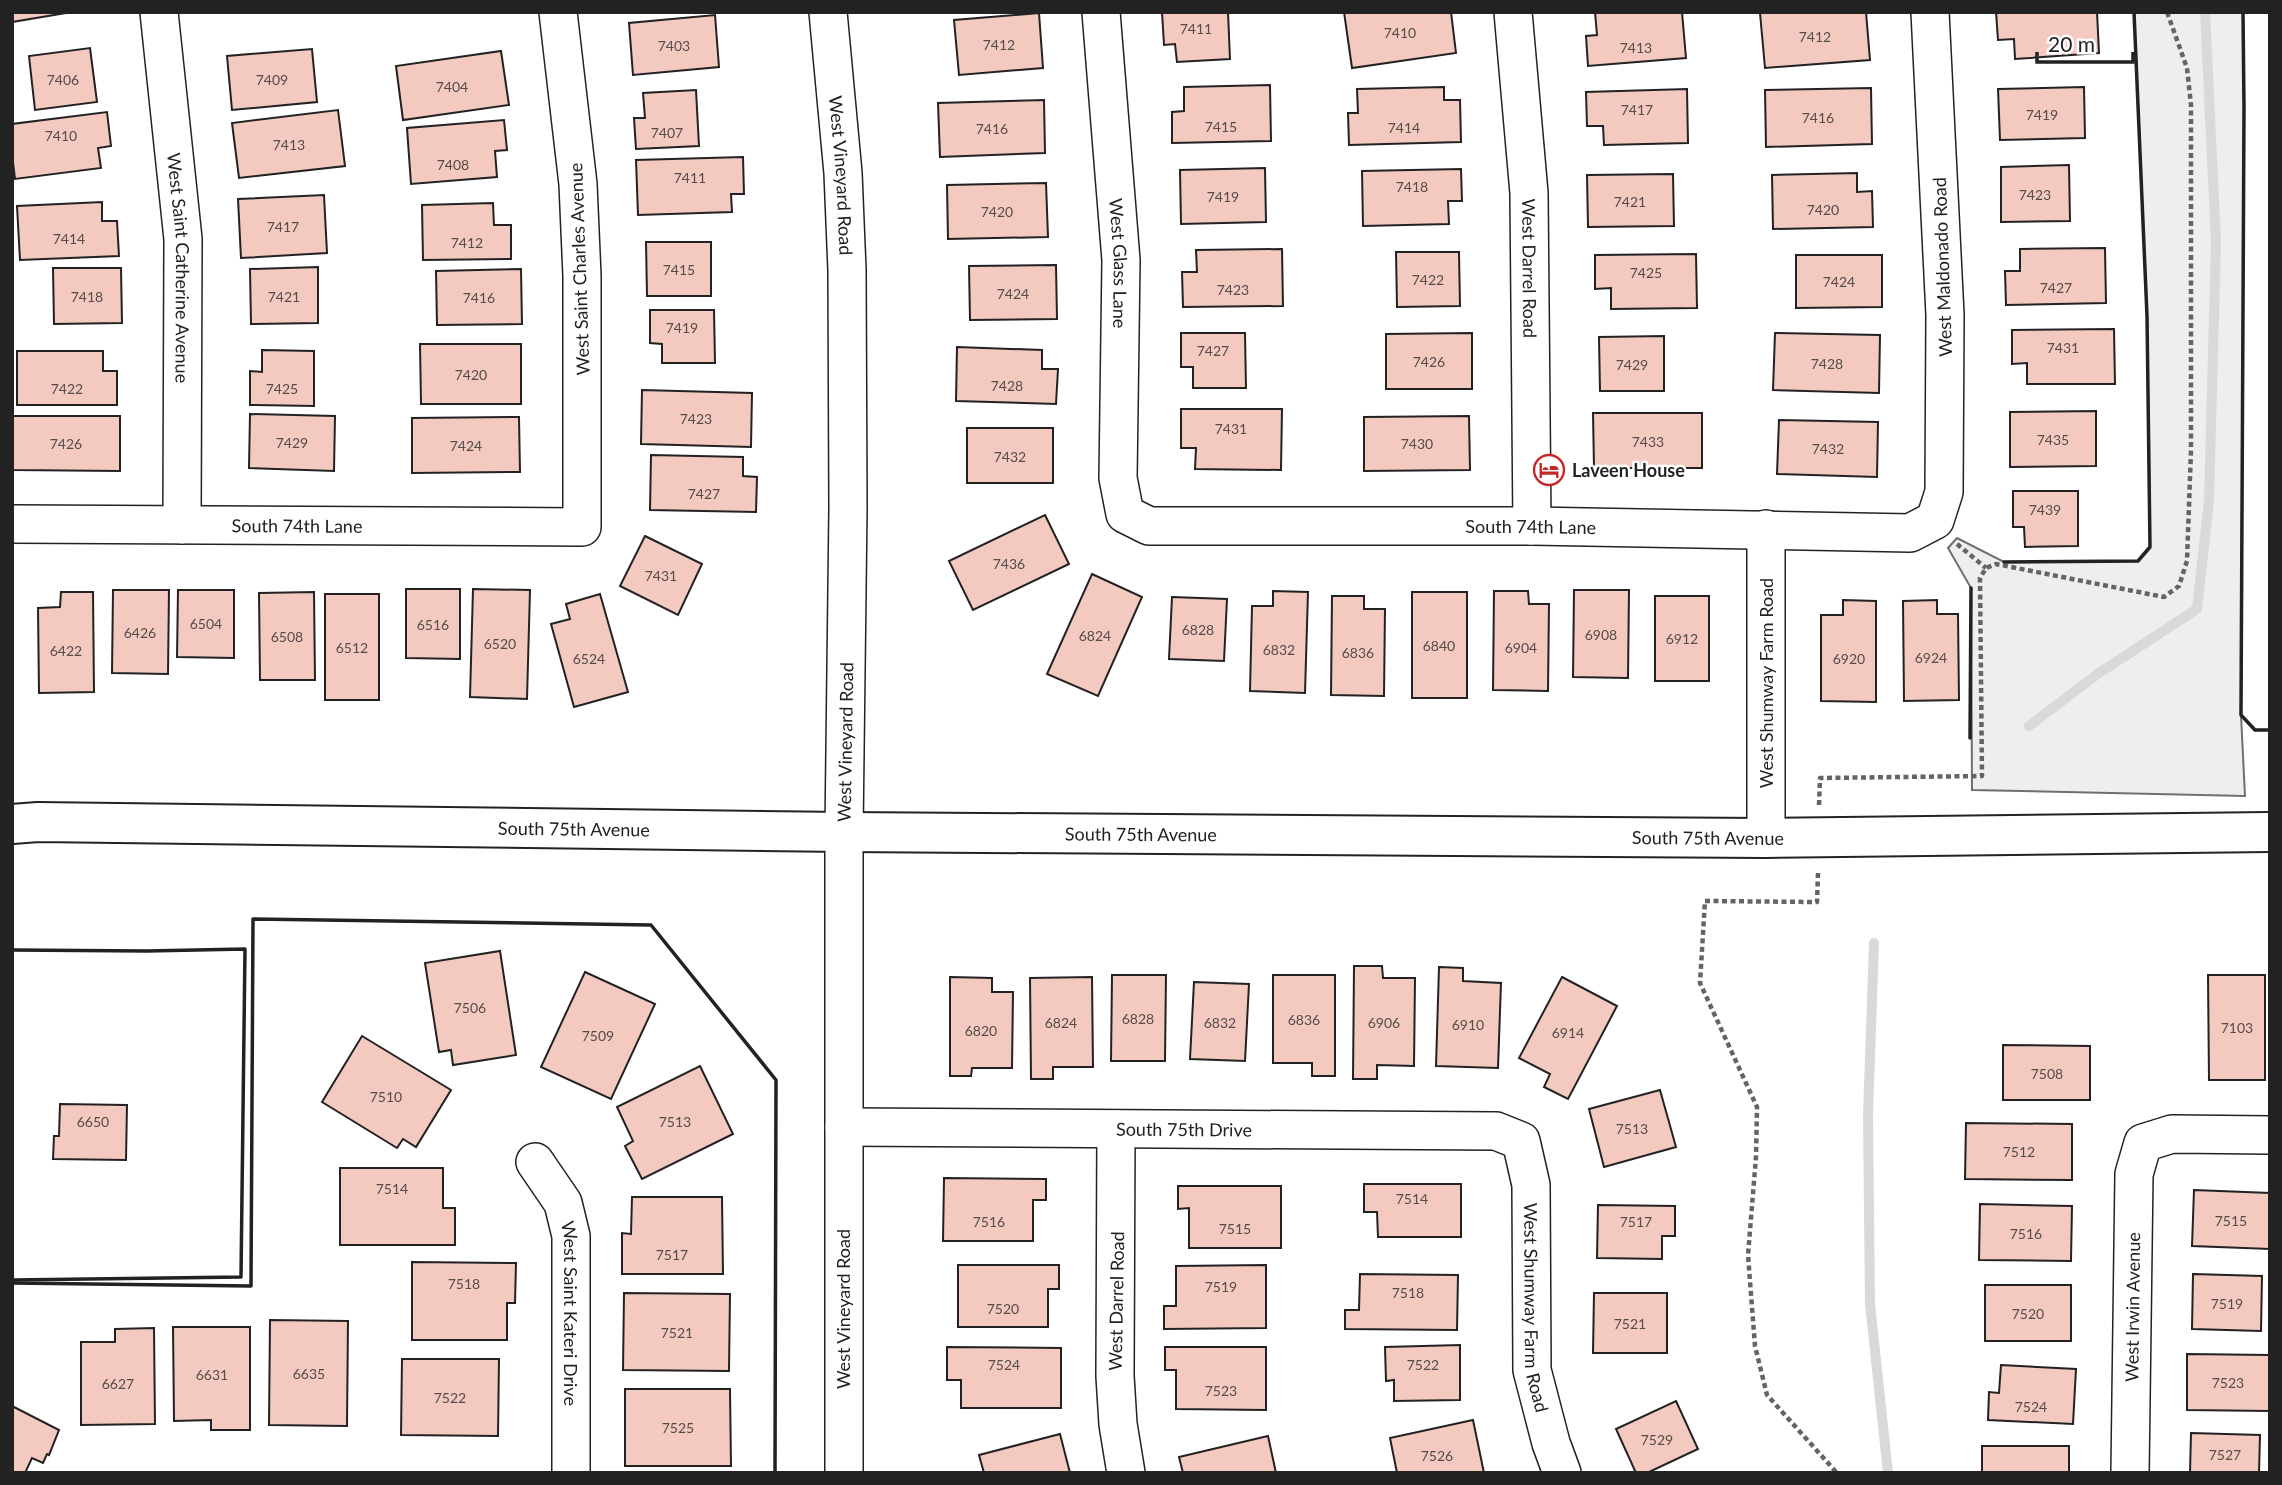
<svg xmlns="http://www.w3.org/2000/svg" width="2282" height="1485" font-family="Lato,sans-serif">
<rect width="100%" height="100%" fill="#fff"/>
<path fill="#eee" stroke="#6f6f6f" stroke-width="2" d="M2134,12H2243L2244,108L2241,715L2245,796L1972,790L1971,588L1948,548L1957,538L2004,562L2138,561L2150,547L2147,316Z"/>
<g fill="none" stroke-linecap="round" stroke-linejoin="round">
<g stroke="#d9d9d9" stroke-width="10">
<path d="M2029,726L2099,673L2197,609L2209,500L2216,242L2205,12"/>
<path d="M1874,943L1868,1115L1870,1304L1888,1473"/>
</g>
</g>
<g fill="#f3c9c0" stroke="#222" stroke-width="2">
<path d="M12,12H72L12,22Z"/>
<path d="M1162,12H1228L1230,59L1177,62L1175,44L1164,45Z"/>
<path d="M1344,12H1451L1456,53L1352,68Z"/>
<path d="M1595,12H1682L1686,58L1588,66L1586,36L1597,35Z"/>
<path d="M1866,12L1870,60L1765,68L1760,13Z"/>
<path d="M1996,12H2097L2099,53L2015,59L2014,39L1998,40Z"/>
<path d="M1039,13L1043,68L959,75L954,20Z"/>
<path d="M715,15L719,67L633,75L629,23Z"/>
<path d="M90,48L97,102L35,110L29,56Z"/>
<path d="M312,49L317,102L232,110L227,56Z"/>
<path d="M501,51L509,105L403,120L396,66Z"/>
<path d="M1270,85L1271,141L1172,143V112L1184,111V87Z"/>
<path d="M1444,87V100H1460L1461,142L1349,145L1348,113H1358L1357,89Z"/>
<path d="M2084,87L2085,138L2000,140L1998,89Z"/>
<path d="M1871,88L1872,144L1766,147L1765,90Z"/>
<path d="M1687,89L1688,143L1604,145L1603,126H1587L1586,92Z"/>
<path d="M696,90L699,146L636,149L634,118H645L643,93Z"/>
<path d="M1044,100L1045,153L940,157L938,103Z"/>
<path d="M338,110L345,166L239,178L232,123Z"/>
<path d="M107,112L111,146L98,148L101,168L15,179L12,154V124Z"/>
<path d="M504,120L507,150L495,151L497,177L411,184L407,128Z"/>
<path d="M743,157L744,194H731L732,212L638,215L636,160Z"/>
<path d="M2069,165L2070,221L2001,222V167Z"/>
<path d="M1265,168L1266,222L1181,224L1180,170Z"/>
<path d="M1461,169L1462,201H1448L1449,224L1363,226L1362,171Z"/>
<path d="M1857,173V192L1872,191L1873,227L1773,229L1772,175Z"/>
<path d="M1673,174L1674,226L1588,227L1587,175Z"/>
<path d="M1046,183L1048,237L948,239L947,185Z"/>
<path d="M324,195L327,253L241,258L238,199Z"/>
<path d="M102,202V221H117L119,256L20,260L17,206Z"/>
<path d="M493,203L494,225H511V259L423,260L422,205Z"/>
<path d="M646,242H711V296H647Z"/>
<path d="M2105,248L2106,303L2006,305L2005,271H2020V249Z"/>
<path d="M1282,249L1283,306L1183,307L1182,272H1197L1196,250Z"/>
<path d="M1396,252H1459L1460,306L1397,307Z"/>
<path d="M1696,254L1697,308L1611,309V288L1595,289V255Z"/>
<path d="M1796,255H1882V307L1796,308Z"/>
<path d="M1056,265L1057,319L970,320L969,266Z"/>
<path d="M318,267V323L251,324L250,269Z"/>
<path d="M53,268H121L122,323L54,324Z"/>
<path d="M521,269L522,324L437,325L436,271Z"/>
<path d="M650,310H714L715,363H662V344L650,343Z"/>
<path d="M2114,329L2115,384H2027V363L2012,364V330Z"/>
<path d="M1181,333H1245L1246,388H1193V367H1181Z"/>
<path d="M1472,333V389H1386V334Z"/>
<path d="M1775,333L1880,335L1879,393L1773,390Z"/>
<path d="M1664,336V391H1600L1599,337Z"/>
<path d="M420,344H521V404H421Z"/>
<path d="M957,347L1042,350V369H1058L1056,404L956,401Z"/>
<path d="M262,350L314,351V406L250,405V371L262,372Z"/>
<path d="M17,351H103V371H117V405H17Z"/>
<path d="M642,390L752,393L751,447L641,444Z"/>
<path d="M1181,409H1282L1281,470L1195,469L1196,448H1181Z"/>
<path d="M2096,411V466L2010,467V412Z"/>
<path d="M1593,413H1702V468H1594Z"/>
<path d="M250,414L335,416L334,471L249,468Z"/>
<path d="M13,416H120V471L13,470Z"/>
<path d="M1469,416L1470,470L1364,471V417Z"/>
<path d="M519,417L520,472L412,473V418Z"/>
<path d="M1779,420L1878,422L1877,477L1777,474Z"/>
<rect x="967" y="428" width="86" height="55"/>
<path d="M651,455L743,457V476L757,477L756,512L650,510Z"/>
<path d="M2013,491H2078V546L2025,547L2024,527H2013Z"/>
<path d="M1045,515L1069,564L973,610L949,561Z"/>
<path d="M645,536L702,564L678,615L620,586Z"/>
<path d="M1092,574L1142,597L1098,696L1047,674Z"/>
<path d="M406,589H460V659L406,658Z"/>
<path d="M473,589L530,590L527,699L470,697Z"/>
<path d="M113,590H169L168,674L112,673Z"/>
<path d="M178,590H234V658L177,657Z"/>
<path d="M1574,590H1629L1628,678L1573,677Z"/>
<path d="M1273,591L1308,592L1305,693L1250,691L1252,606H1273Z"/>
<path d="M1494,591H1528L1529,604H1549L1548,691L1493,690Z"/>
<path d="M61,592H93L94,692L39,693L38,608L60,607Z"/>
<path d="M314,592L315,680H260L259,593Z"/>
<rect x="1412" y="592" width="55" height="106"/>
<rect x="325" y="594" width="54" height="106"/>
<path d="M600,594L628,692L574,707L551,624L570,619L566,604Z"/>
<path d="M1332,596H1364V609H1385L1384,696L1331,695Z"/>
<rect x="1655" y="596" width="54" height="85"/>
<path d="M1172,597L1227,599L1224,661L1169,659Z"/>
<path d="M1843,600L1876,601V702L1821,701V615H1843Z"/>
<path d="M1937,600V614H1958L1959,700L1904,701L1903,601Z"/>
<path d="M500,951L516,1055L453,1065L451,1050L439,1052L425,963Z"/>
<path d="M1354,966H1382L1383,978H1415L1414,1066L1377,1065V1079H1353Z"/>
<path d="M1439,967L1463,968V981L1501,983L1498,1068L1436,1066Z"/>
<path d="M585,972L655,1004L611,1099L541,1067Z"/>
<path d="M1112,975H1166L1165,1061H1111Z"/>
<path d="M1273,975H1335V1076H1312V1063H1273Z"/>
<path d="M2208,975H2265V1080H2209Z"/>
<path d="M950,977L992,978V992H1013L1012,1068H972L971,1076H950Z"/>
<path d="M1092,977L1093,1067H1053V1079H1031L1030,978Z"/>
<path d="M1562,977L1617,1006L1568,1099L1544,1087L1550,1074L1519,1058Z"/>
<path d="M1194,982L1249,984L1245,1061L1190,1059Z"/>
<path d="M362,1036L451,1090L416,1147L403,1139L397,1148L322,1102Z"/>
<path d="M2003,1045L2090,1046V1100H2003Z"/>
<path d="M700,1066L733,1134L642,1179L625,1146L633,1141L617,1107Z"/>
<path d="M1660,1090L1676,1147L1604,1167L1589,1109Z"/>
<path d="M60,1104L127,1105L126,1160L53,1159L54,1136H59Z"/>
<path d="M1966,1123L2072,1124V1180L1965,1179Z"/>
<path d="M340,1168H443V1208H455V1245H340Z"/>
<path d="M944,1178L1046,1179V1200H1033V1241H943Z"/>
<path d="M1364,1184H1461V1237H1378L1377,1212H1364Z"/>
<path d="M1178,1186H1281V1248H1189V1208L1178,1209Z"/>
<path d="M2194,1190L2270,1193V1249L2192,1246Z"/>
<path d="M632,1197H722L723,1274H622V1233L631,1234Z"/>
<path d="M1980,1204L2072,1206L2071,1261L1979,1260Z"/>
<path d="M1598,1205L1675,1206V1236H1662V1259L1597,1258Z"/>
<path d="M412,1262L516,1263L515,1303H507V1340H412Z"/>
<path d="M958,1265H1059V1289H1048V1327H958Z"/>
<path d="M1266,1265V1328L1164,1329V1306H1176V1266Z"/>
<path d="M1360,1274L1458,1275L1457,1330L1345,1329V1310H1359Z"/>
<path d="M2193,1274L2262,1276L2261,1331L2192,1329Z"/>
<rect x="1985" y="1285" width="86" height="56"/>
<path d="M624,1293L730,1294L729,1371L623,1370Z"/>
<path d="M1594,1293H1667V1353H1593Z"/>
<path d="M270,1320L348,1321L347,1426L269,1425Z"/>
<path d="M173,1327H250V1430H211V1420L174,1421Z"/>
<path d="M154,1328L155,1424L81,1425V1342H115V1329Z"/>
<path d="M1460,1345V1400L1394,1401V1380L1386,1381L1385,1347Z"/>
<path d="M947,1347L1061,1348V1408H961V1380H947Z"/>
<path d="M1165,1347H1266V1410L1176,1409V1370H1165Z"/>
<path d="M2187,1354L2270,1355V1411L2187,1410Z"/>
<path d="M402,1359H499L498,1436L401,1435Z"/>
<path d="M2001,1365L2076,1369L2073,1424L1988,1420L1989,1392L1999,1393Z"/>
<path d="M625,1389H730L731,1466H625Z"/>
<path d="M1676,1401L1698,1449L1647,1473H1636L1616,1429Z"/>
<path d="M12,1406L59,1430L49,1455L47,1454L43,1463L32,1458L25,1473H12Z"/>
<path d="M1473,1420L1484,1473H1397L1390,1438Z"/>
<path d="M2191,1433L2260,1435L2259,1473H2190Z"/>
<path d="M1060,1434L1070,1473H984L979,1455Z"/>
<path d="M1268,1436L1276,1473H1183L1179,1457Z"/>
<rect x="1982" y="1446" width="87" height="27"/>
</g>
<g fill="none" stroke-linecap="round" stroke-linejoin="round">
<g stroke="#222" stroke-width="40">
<g id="minor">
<path id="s1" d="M159,12L183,239L182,525"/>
<path id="s2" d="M828,12L843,173L847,270L848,508L844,832V1473"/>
<path id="s3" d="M1101,12L1121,260L1118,478L1125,514L1149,526H1532L1910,533L1935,520L1944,492L1945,315L1930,12"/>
<path id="s4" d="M1513,12L1529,193L1532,526"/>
<path id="s5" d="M12,524L582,527V276L578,184L558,12"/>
<path d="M1766,838V529"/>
<path id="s6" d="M844,1127L1496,1131L1521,1141L1531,1185L1532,1370L1551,1443L1562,1473"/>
<path d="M1116,1129L1115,1376L1118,1424L1126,1473"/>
<path id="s7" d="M535,1162L563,1203L571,1236V1473"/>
<path id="s8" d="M2130,1473L2134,1174L2143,1143L2172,1134L2270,1135"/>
</g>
</g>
<g stroke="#222" stroke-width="42">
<g id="major">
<path id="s9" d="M12,824L38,822L844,832L1766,838L2270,832"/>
</g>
</g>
<g stroke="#646464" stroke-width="4.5" stroke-dasharray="5 3.5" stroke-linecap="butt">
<path d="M1957,544L1986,568"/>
<path d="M1819,805L1820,778L1982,776L1980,578L1986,568L1996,564L2164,597L2179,586L2187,561L2191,450V105L2187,68L2167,12"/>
<path d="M1818,873L1817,902L1705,901L1700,983L1757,1107L1756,1157L1748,1255L1755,1346L1767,1395L1837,1473"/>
</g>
<use href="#minor" stroke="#fff" stroke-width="37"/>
<use href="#major" stroke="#fff" stroke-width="38"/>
<g stroke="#222" stroke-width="3.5">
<path d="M2243,12L2244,108L2241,715L2255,730H2270"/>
<path d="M2004,562L2138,561L2150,547L2147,316L2134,12"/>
<path d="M1970,738L1971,588"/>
<path d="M12,950L147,951L245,949L241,1277L12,1280"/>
<path d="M12,1283L251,1286L253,919L651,925L776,1080L775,1473"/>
</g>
</g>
<defs>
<g id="hotel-ring" transform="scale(1.575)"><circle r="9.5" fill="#fff" stroke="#c62828" stroke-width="1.5"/><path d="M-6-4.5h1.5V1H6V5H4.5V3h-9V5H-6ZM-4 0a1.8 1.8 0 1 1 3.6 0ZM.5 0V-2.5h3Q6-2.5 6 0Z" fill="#c62828"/></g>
</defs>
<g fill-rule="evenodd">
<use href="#hotel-ring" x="1549" y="470"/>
</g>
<g text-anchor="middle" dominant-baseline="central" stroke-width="5" stroke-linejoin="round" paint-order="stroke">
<g font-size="14" fill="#564c4a">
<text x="1196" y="28">7411</text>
<text x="1400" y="32">7410</text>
<text x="1815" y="36">7412</text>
<text x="999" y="44">7412</text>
<text x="674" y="45">7403</text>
<text x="1636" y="47">7413</text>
<text x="63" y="79">7406</text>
<text x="272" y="79">7409</text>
<text x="452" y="86">7404</text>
<text x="1637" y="109">7417</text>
<text x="2042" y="114">7419</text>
<text x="1818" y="117">7416</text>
<text x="1221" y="126">7415</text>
<text x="1404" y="127">7414</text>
<text x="992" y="128">7416</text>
<text x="667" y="132">7407</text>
<text x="61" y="135">7410</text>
<text x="289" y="144">7413</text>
<text x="453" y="164">7408</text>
<text x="690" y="177">7411</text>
<text x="1412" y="186">7418</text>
<text x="2035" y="194">7423</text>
<text x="1223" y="196">7419</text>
<text x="1630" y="201">7421</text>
<text x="1823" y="209">7420</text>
<text x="997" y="211">7420</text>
<text x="283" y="226">7417</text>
<text x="69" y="238">7414</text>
<text x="467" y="242">7412</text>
<text x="679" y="269">7415</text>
<text x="1646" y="272">7425</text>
<text x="1428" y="279">7422</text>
<text x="1839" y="281">7424</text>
<text x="2056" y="287">7427</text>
<text x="1233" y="289">7423</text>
<text x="1013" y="293">7424</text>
<text x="87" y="296">7418</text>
<text x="284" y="296">7421</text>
<text x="479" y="297">7416</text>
<text x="682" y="327">7419</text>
<text x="2063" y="347">7431</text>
<text x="1213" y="350">7427</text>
<text x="1429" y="361">7426</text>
<text x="1827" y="363">7428</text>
<text x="1632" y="364">7429</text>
<text x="471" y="374">7420</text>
<text x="1007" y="385">7428</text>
<text x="67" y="388">7422</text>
<text x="282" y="388">7425</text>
<text x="696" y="418">7423</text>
<text x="1231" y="428">7431</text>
<text x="2053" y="439">7435</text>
<text x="1648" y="441">7433</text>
<text x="292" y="442">7429</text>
<text x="66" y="443">7426</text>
<text x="1417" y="443">7430</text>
<text x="466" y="445">7424</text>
<text x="1828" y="448">7432</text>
<text x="1010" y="456">7432</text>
<text x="704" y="493">7427</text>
<text x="2045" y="509">7439</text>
<text x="1009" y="563">7436</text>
<text x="661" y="575">7431</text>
<text x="206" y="623">6504</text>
<text x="433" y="624">6516</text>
<text x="1198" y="629">6828</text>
<text x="140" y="632">6426</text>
<text x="1601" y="634">6908</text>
<text x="1095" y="635">6824</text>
<text x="287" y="636">6508</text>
<text x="1682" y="638">6912</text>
<text x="500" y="643">6520</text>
<text x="1439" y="645">6840</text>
<text x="352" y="647">6512</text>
<text x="1521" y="647">6904</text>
<text x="1279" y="649">6832</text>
<text x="66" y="650">6422</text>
<text x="1358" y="652">6836</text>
<text x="1931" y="657">6924</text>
<text x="589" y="658">6524</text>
<text x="1849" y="658">6920</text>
<text x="470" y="1007">7506</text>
<text x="1138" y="1018">6828</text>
<text x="1304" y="1019">6836</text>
<text x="1061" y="1022">6824</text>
<text x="1220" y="1022">6832</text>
<text x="1384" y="1022">6906</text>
<text x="1468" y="1024">6910</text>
<text x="2237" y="1027">7103</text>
<text x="981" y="1030">6820</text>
<text x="1568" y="1032">6914</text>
<text x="598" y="1035">7509</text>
<text x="2047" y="1073">7508</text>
<text x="386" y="1096">7510</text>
<text x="93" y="1121">6650</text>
<text x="675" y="1121">7513</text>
<text x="1632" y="1128">7513</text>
<text x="2019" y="1151">7512</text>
<text x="392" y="1188">7514</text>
<text x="1412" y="1198">7514</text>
<text x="2231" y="1220">7515</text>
<text x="989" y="1221">7516</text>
<text x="1636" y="1221">7517</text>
<text x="1235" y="1228">7515</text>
<text x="2026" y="1233">7516</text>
<text x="672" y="1254">7517</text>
<text x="464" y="1283">7518</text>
<text x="1221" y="1286">7519</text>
<text x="1408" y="1292">7518</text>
<text x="2227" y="1303">7519</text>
<text x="1003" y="1308">7520</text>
<text x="2028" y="1313">7520</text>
<text x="1630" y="1323">7521</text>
<text x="677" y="1332">7521</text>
<text x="1004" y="1364">7524</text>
<text x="1423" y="1364">7522</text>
<text x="309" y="1373">6635</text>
<text x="212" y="1374">6631</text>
<text x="2228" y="1382">7523</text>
<text x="118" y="1383">6627</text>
<text x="1221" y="1390">7523</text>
<text x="450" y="1397">7522</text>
<text x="2031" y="1406">7524</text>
<text x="678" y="1427">7525</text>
<text x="1657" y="1439">7529</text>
<text x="2225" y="1454">7527</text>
<text x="1437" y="1455">7526</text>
</g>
<g font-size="18" fill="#222" stroke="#fff">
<text stroke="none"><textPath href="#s2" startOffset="164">West Vineyard Road</textPath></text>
<text stroke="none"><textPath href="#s3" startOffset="252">West Glass Lane</textPath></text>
<text transform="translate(1942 267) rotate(-92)">West Maldonado Road</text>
<text stroke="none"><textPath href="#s1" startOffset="257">West Saint Catherine Avenue</textPath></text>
<text transform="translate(579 269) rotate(-92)">West Saint Charles Avenue</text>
<text stroke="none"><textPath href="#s4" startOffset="257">West Darrel Road</textPath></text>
<text stroke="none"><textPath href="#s5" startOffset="285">South 74th Lane</textPath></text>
<text stroke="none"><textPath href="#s3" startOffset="912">South 74th Lane</textPath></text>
<text transform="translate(1766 683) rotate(-90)">West Shumway Farm Road</text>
<text transform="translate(845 742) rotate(-89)">West Vineyard Road</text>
<text stroke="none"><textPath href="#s9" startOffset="562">South 75th Avenue</textPath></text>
<text stroke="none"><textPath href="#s9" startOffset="1129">South 75th Avenue</textPath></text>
<text stroke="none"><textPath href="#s9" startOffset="1696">South 75th Avenue</textPath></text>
<text stroke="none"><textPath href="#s6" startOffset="340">South 75th Drive</textPath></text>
<text transform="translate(1116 1301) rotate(-89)">West Darrel Road</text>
<text stroke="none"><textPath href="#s6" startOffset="847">West Shumway Farm Road</textPath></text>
<text stroke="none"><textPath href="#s8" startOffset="166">West Irwin Avenue</textPath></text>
<text transform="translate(843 1309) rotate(-90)">West Vineyard Road</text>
<text stroke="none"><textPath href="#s7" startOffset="161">West Saint Kateri Drive</textPath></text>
</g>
<g font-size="18" font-weight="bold" fill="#222" stroke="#fff" text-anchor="start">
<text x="1572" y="470">Laveen House</text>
</g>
</g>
<rect width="2282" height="1485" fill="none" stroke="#222222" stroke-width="28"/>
<path d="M2037 52v10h96v-10" fill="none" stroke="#222222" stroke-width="3.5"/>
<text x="2048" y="52" font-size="21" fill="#222222" stroke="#ffffff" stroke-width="5" paint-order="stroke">20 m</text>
</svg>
